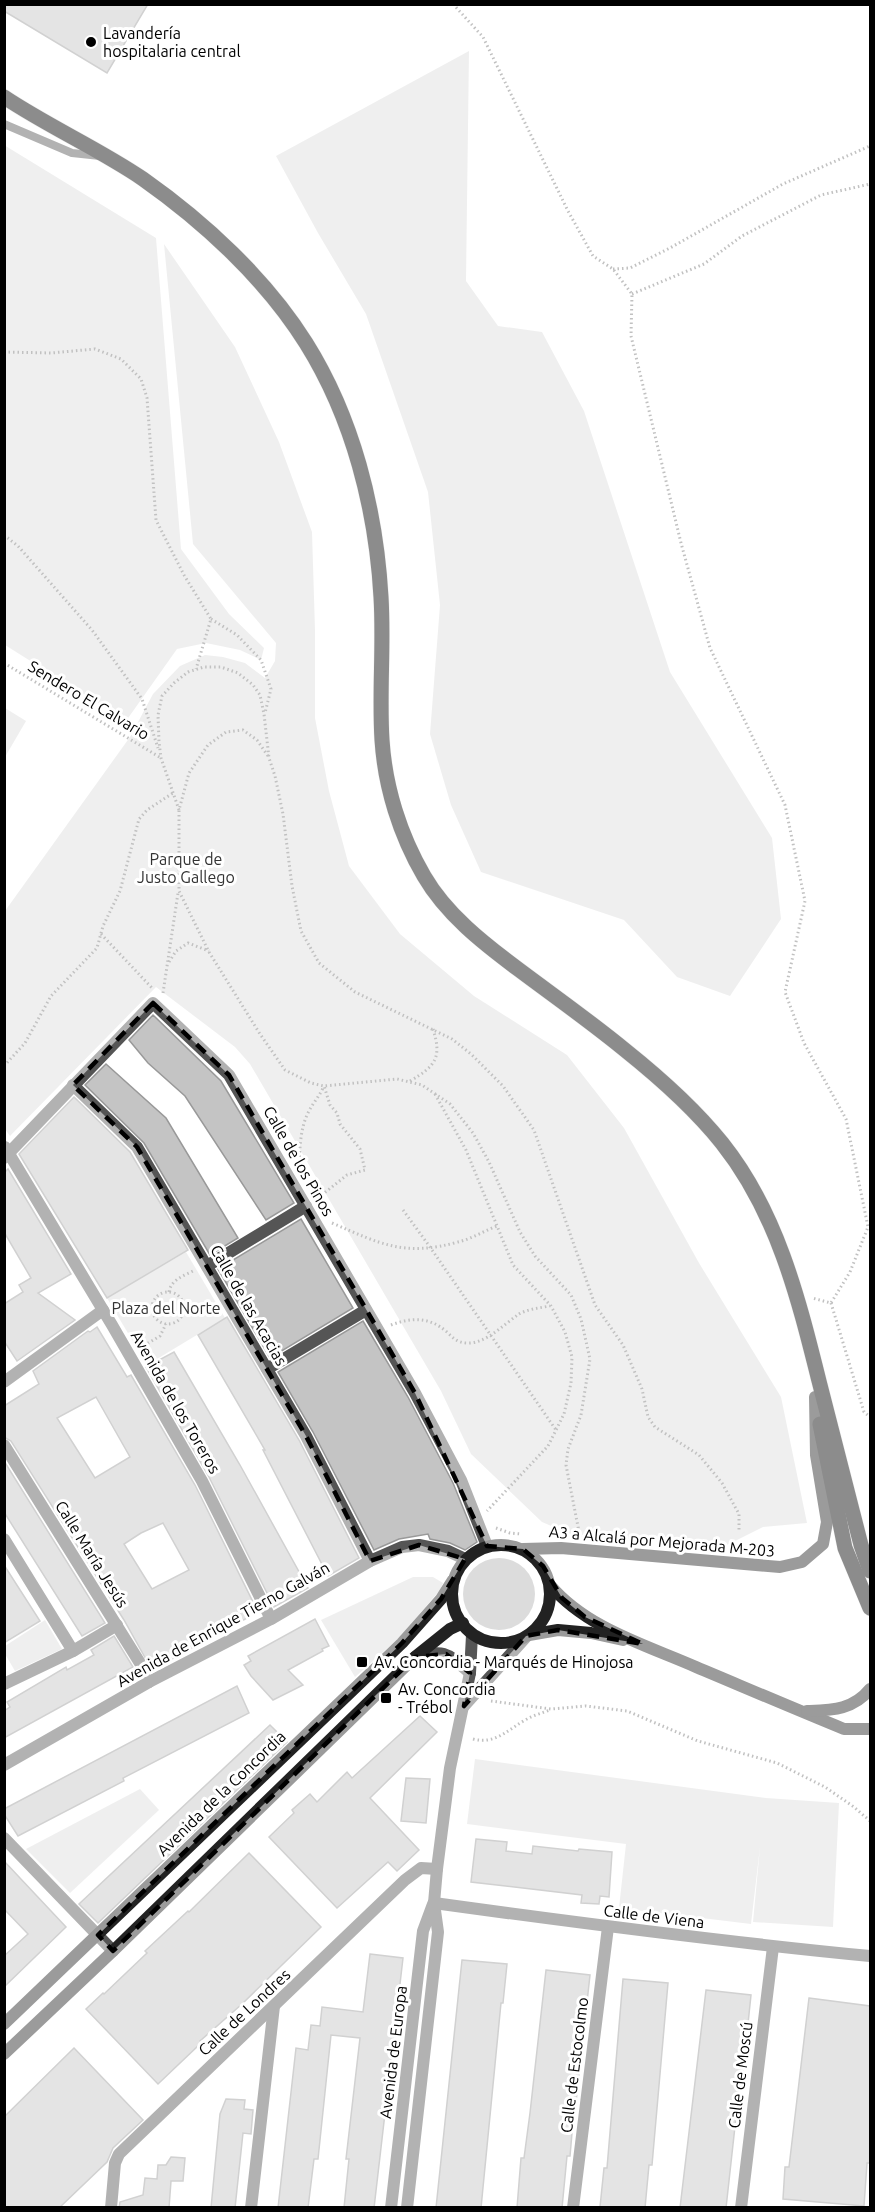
<svg xmlns="http://www.w3.org/2000/svg" width="875" height="2212" font-family="Ubuntu,sans-serif">
<rect width="100%" height="100%" fill="#fff"/>
<g fill="#dcdcdc">
<path d="M469,51L466,281L498,326L542,332L584,411L670,672L772,838L781,919L730,996L677,977L624,920L481,872L451,805L430,734L440,605L428,492L366,314L318,233L276,156Z"/>
<path d="M4,145L156,238L181,549L229,614L264,648L261,660L240,650L206,643L177,649L126,721L5,645Z"/>
<path d="M164,244L235,347L279,442L312,532L315,630V718L329,791L349,866L400,934L474,996L567,1055L624,1128L699,1263L781,1397L807,1523L763,1527L723,1547L570,1534L542,1522L471,1454L441,1391L250,1064L235,1047L156,987L10,1136L5,1129V911L130,737L153,694L180,666L205,655L223,657L245,663L265,678L275,661L276,643L193,544Z"/>
<path d="M5,708L26,721L5,757Z"/>
<path d="M186,1252L225,1318L147,1365L107,1298Z"/>
<circle cx="499" cy="1594" r="36"/>
<path d="M413,1577H433L443,1583L440,1590L399,1638L355,1677L321,1620Z"/>
<path d="M45,1620L62,1649L15,1671L5,1654V1646Z"/>
<path d="M475,1759L766,1798L839,1803L833,1927L753,1922L760,1847L751,1924L619,1908L626,1844L467,1824Z"/>
<path d="M140,1789L159,1810L70,1893L26,1849Z"/>
</g>
<g fill="#c4c4c4" stroke="#999" stroke-width="1.5" fill-rule="evenodd">
<path d="M4,4H148L107,73L4,11Z"/>
<path d="M153,1015L221,1081L294,1203L266,1220L185,1096L148,1063L129,1040Z"/>
<path d="M106,1064L166,1118L238,1238L210,1255L144,1143L85,1085Z"/>
<path d="M74,1097L130,1152L188,1250L107,1298L19,1154Z"/>
<path d="M8,1169L71,1274L38,1293L75,1320L17,1361L4,1341V1304L23,1292L19,1285L31,1278L4,1232V1173Z"/>
<path d="M301,1219L353,1308L270,1358L218,1269Z"/>
<path d="M227,1317L299,1440L359,1558L328,1576L263,1450H265L198,1335Z"/>
<path d="M363,1321L408,1397L453,1483L477,1542L465,1550L450,1543L430,1539L428,1534L399,1539L374,1550L313,1432L278,1372Z"/>
<path d="M97,1327L127,1377L131,1375L195,1485L258,1612L152,1670L124,1620L11,1441L4,1437V1406L39,1384L33,1371L88,1331L90,1332ZM96,1397L130,1457L95,1478L57,1418ZM163,1523L189,1570L152,1589L124,1544L141,1533Z"/>
<path d="M174,1352L240,1465L308,1588L274,1607L209,1477L146,1367Z"/>
<path d="M4,1461L105,1623L82,1636L4,1512Z"/>
<path d="M4,1565L40,1621L4,1643Z"/>
<path d="M315,1619L329,1646L322,1649L323,1651L288,1670L303,1685L273,1700L251,1676L244,1665L251,1661L248,1656Z"/>
<path d="M114,1636L133,1667L4,1738V1711L10,1707L7,1702L66,1667L67,1670L94,1655L91,1650Z"/>
<path d="M237,1686L249,1713L123,1778L124,1781L18,1836L4,1814V1809Z"/>
<path d="M420,1716L437,1732L370,1798L419,1850L397,1871L388,1862L337,1908L269,1837L294,1813L292,1810L310,1794L317,1802L347,1772L352,1778Z"/>
<path d="M270,1725L287,1742L98,1923L79,1904Z"/>
<path d="M406,1778L430,1779L426,1823L401,1821Z"/>
<path d="M476,1839L507,1842L506,1851L532,1854L533,1846L578,1851L579,1849L612,1852L609,1897L600,1896L599,1904L581,1903L582,1895L471,1882Z"/>
<path d="M249,1853L321,1927L242,2004L200,2041L201,2043L158,2084L86,2009L103,1993L104,1994L147,1953L145,1951L188,1911L189,1912Z"/>
<path d="M4,1861L66,1927L4,1987V1956L28,1934L4,1909Z"/>
<path d="M370,1954L403,1958L374,2208H344L349,2159H346L360,2038L331,2035L318,2159H314L308,2208H278L296,2048L308,2050L311,2025L320,2026L322,2007L363,2012Z"/>
<path d="M462,1960L507,1964L503,2003H501L481,2208H436Z"/>
<path d="M546,1970L590,1975L575,2111L574,2110L570,2156H567L562,2208H517L521,2158H524L530,2113Z"/>
<path d="M623,1979L668,1983L652,2165H649L645,2208L600,2207L604,2168H607Z"/>
<path d="M706,1990L751,1995L742,2081H740L726,2208H680Z"/>
<path d="M809,1998L870,2006V2163H867L864,2206L783,2199L785,2167H789Z"/>
<path d="M74,2048L143,2120L113,2148L107,2162L59,2208H4V2117Z"/>
<path d="M226,2099L245,2100L244,2109L253,2110L251,2134L243,2133L235,2208H211L220,2114Z"/>
<path d="M171,2157L185,2158L183,2181H171L169,2208H119L120,2202L143,2195L145,2178L157,2179L158,2165H166Z"/>
</g>
<g fill="none" stroke-linecap="round" stroke-linejoin="round">
<g stroke="#dbdbdb" stroke-width="16">
<g id="primary">
<path d="M4,97C49,127 99,149 143,179C204,222 266,279 306,343C353,418 376,509 381,597C384,645 379,693 382,740C385,787 400,835 424,876C446,914 483,943 518,969C554,996 591,1022 625,1050C660,1078 694,1108 722,1143C777,1212 798,1297 819,1381C833,1435 847,1490 861,1545L870,1571"/>
<path d="M820,1424L845,1548L870,1608"/>
</g>
</g>
<g stroke="#777" stroke-width="3" stroke-dasharray="1.5 3" stroke-linecap="butt">
<path d="M453,4L483,37L568,211L593,256L613,269L632,294L631,336L681,543L710,648L785,805L805,901L785,992L804,1043L846,1119L868,1227L850,1272L831,1303L812,1298"/>
<path d="M613,269L630,268L670,248L783,184L870,146"/>
<path d="M632,294L704,264L742,236L821,195L870,184"/>
<path d="M4,352L51,353L95,349L121,359L141,379L147,398L156,520L184,575L211,619L196,669"/>
<path d="M4,535L18,546L92,630L142,699L158,748"/>
<path d="M211,619L237,635L261,660L271,689L265,713"/>
<path d="M4,663L161,758"/>
<path d="M268,756L257,740L243,730L226,732L208,745L189,773L179,810V891L209,952L260,1034L285,1070L311,1083L324,1086L397,1079L422,1085L450,1104L473,1133L489,1162L520,1232L535,1256L571,1295L581,1319L590,1359L581,1415L568,1449L566,1465L580,1537"/>
<path d="M179,810L161,758L159,742L158,715L162,696L174,683L188,672L204,667H221L238,673L253,685L260,695L264,714L269,758L275,776L283,814L292,886L301,931L319,963L355,992L452,1039L471,1054L503,1086L534,1130L595,1305L623,1345L642,1389L648,1417L655,1427L699,1455L722,1483L739,1514V1532"/>
<path d="M101,934L153,989"/>
<path d="M169,962L176,951L188,943L209,951"/>
<path d="M163,993L178,893"/>
<path d="M4,1066L25,1043L51,996L97,948L103,926L120,891L139,819L147,810L173,793"/>
<path d="M410,1081C436,1066 442,1057 433,1029"/>
<path d="M435,1094L466,1150L513,1265L551,1306L565,1332L572,1357L571,1383L564,1414L548,1446L487,1511"/>
<path d="M299,1166C300,1148 300,1129 308,1113C312,1104 319,1097 323,1088"/>
<path d="M318,1198L347,1175L365,1170L360,1149L340,1124L337,1113L330,1105L324,1086"/>
<path d="M403,1210L430,1247L556,1430"/>
<path d="M332,1223C381,1244 404,1257 458,1242C471,1239 484,1231 497,1226"/>
<circle cx="168" cy="1308" r="16"/>
<path d="M169,1292C171,1280 183,1276 193,1271"/>
<path d="M831,1303L864,1412L870,1417"/>
<path d="M391,1325C412,1317 430,1317 447,1332C453,1338 458,1343 467,1343C486,1344 504,1324 519,1314C528,1309 539,1308 550,1306"/>
<path d="M140,1348L160,1336L166,1324"/>
<path d="M496,1528L510,1533L521,1534"/>
<path d="M491,1701L551,1709L586,1706L627,1711L698,1741L777,1763L825,1787L854,1807L870,1821"/>
<path d="M473,1739C496,1745 508,1729 527,1719C534,1715 542,1713 550,1710"/>
</g>
<path stroke="#555" stroke-width="8" d="M4,124L72,153L100,156"/>
<g stroke="#555" stroke-width="12">
<path d="M73,1085L137,1147L306,1436L370,1561"/>
<path d="M5,1147L112,1325L202,1481L271,1619"/>
<path d="M4,1158L153,1003L229,1075L415,1393L461,1480L487,1546"/>
<path d="M207,1266L306,1206"/>
<path d="M267,1369L366,1310"/>
<path d="M4,1382L103,1310"/>
<path d="M4,1445L140,1663L149,1682"/>
<path d="M4,1539L73,1651"/>
<path d="M415,1657C445,1649 447,1653 470,1673"/>
<path d="M4,1684L73,1651L117,1625"/>
<path d="M464,1706L526,1637"/>
<path d="M4,1765L149,1682L271,1619L370,1561L402,1547L419,1545L448,1551L465,1559"/>
<path d="M4,1838L113,1951"/>
<path d="M434,1903C579,1923 724,1942 870,1956"/>
<path d="M111,2208L115,2163L119,2154L405,1880L421,1868L437,1869"/>
<path d="M251,2208L274,2006"/>
<path d="M391,2208L423,1931L433,1904"/>
<path d="M407,2208L438,1932L434,1903L437,1869L450,1768L470,1673L472,1635"/>
<path d="M573,2208L608,1927"/>
<path d="M741,2208L773,1947"/>
</g>
<g stroke="#222" stroke-width="12">
<circle cx="501" cy="1594" r="49"/>
<path d="M523,1549L561,1548L780,1567L802,1562L823,1544L827,1522L816,1455L815,1397"/>
<path d="M550,1585C586,1628 646,1645 696,1667C746,1688 795,1709 844,1729H870"/>
<path d="M529,1635L558,1630L591,1633L623,1640"/>
<path d="M807,1711C832,1710 853,1710 870,1689"/>
<path d="M4,2024L402,1643L441,1599L453,1580"/>
<path d="M4,2054L113,1951L415,1657L450,1629L463,1623"/>
</g>
<use href="#primary" stroke="#000" stroke-width="15"/>
</g>
<path d="M0 0H875V2212H0ZM153,1003L229,1075L415,1393L487,1546L523,1549L543,1566L562,1598L585,1617L643,1644L558,1630L526,1636L464,1706L470,1673L446,1654L415,1657L113,1951L98,1935L402,1643L441,1599L465,1559L419,1545L370,1561L306,1436L137,1147L73,1085Z" fill="#fff" fill-opacity=".55" fill-rule="evenodd"/>
<path fill="none" stroke="#000" stroke-width="4.5" stroke-dasharray="12 8" stroke-linejoin="round" d="M153,1003L229,1075L415,1393L487,1546L523,1549L543,1566L562,1598L585,1617L643,1644L558,1630L526,1636L464,1706L470,1673L446,1654L415,1657L113,1951L98,1935L402,1643L441,1599L465,1559L419,1545L370,1561L306,1436L137,1147L73,1085Z"/>
<g fill="#000" stroke="#fff" stroke-width="2">
<circle cx="91" cy="42" r="6"/>
<rect x="356" y="1656" width="12" height="12" rx="3"/>
<rect x="380" y="1692" width="12" height="12" rx="3"/>
</g>
<g text-anchor="middle" dominant-baseline="central" stroke-width="6" stroke-linejoin="round" paint-order="stroke">
<g font-size="16" fill="#000" stroke="#fff" text-anchor="start">
<text x="103" y="33">Lavandería<tspan x="103" dy="18">hospitalaria central</tspan></text>
<text x="374" y="1662">Av. Concordia - Marqués de Hinojosa</text>
<text x="398" y="1689">Av. Concordia<tspan x="398" dy="18">- Trébol</tspan></text>
</g>
<g font-size="16" fill="#000" stroke="#fff">
<text transform="translate(89 700) rotate(31)">Sendero El Calvario</text>
<text transform="translate(299 1161) rotate(60)">Calle de los Pinos</text>
<text transform="translate(249 1305) rotate(60)">Calle de las Acacias</text>
<text transform="translate(176 1402) rotate(60)">Avenida de los Toreros</text>
<text transform="translate(662 1541) rotate(5)">A3 a Alcalá por Mejorada M-203</text>
<text transform="translate(92 1554) rotate(58)">Calle María Jesús</text>
<text transform="translate(223 1624) rotate(-29)">Avenida de Enrique Tierno Galván</text>
<text transform="translate(221 1793) rotate(-44)">Avenida de la Concordia</text>
<text transform="translate(654 1916) rotate(7)">Calle de Viena</text>
<text transform="translate(244 2012) rotate(-43)">Calle de Londres</text>
<text transform="translate(393 2052) rotate(-83)">Avenida de Europa</text>
<text transform="translate(574 2065) rotate(-83)">Calle de Estocolmo</text>
<text transform="translate(740 2075) rotate(-83)">Calle de Moscú</text>
</g>
<g font-size="16" fill="#333" stroke="#fff">
<text x="186" y="859">Parque de<tspan x="186" dy="18">Justo Gallego</tspan></text>
<text x="166" y="1308">Plaza del Norte</text>
</g>
</g>
<rect width="875" height="2212" fill="none" stroke="#000000" stroke-width="12"/>
</svg>
